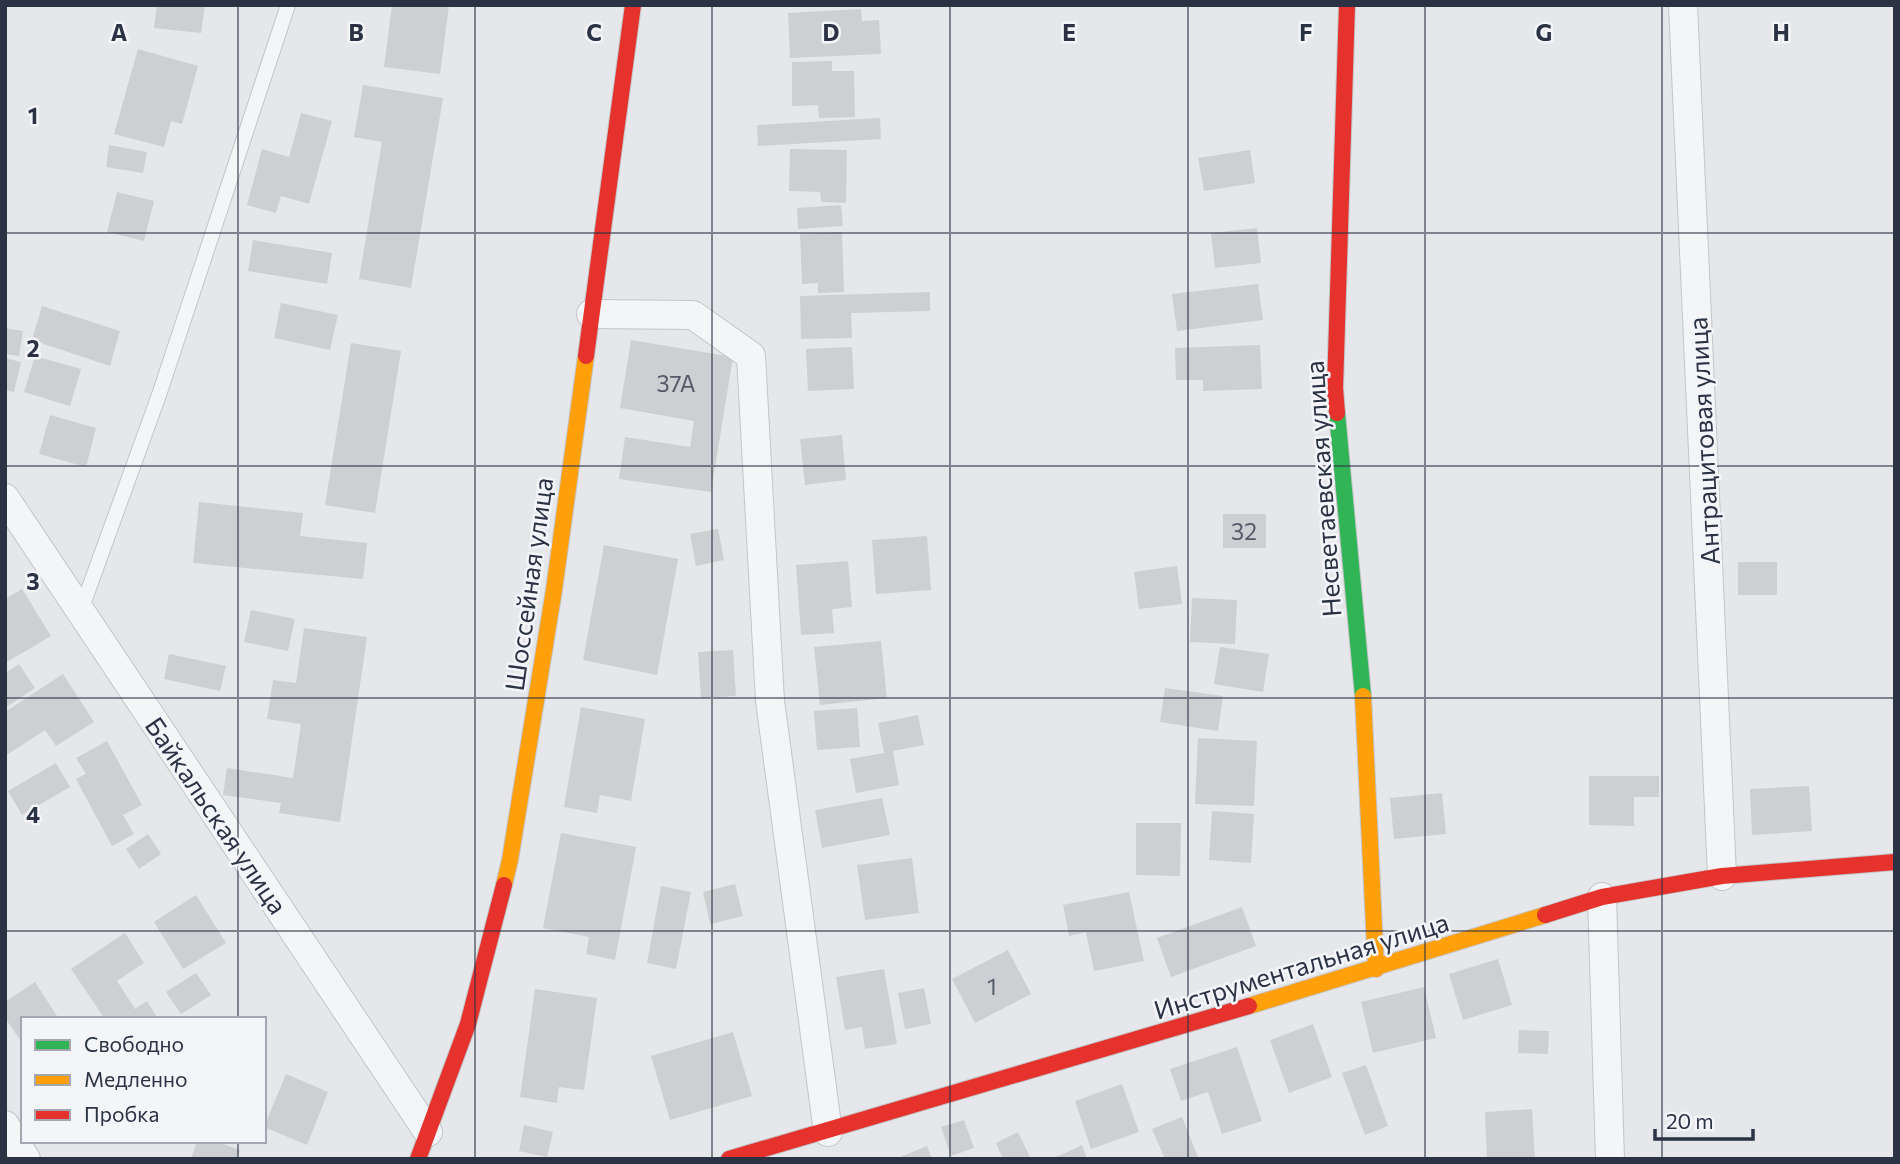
<svg xmlns="http://www.w3.org/2000/svg" width="1900" height="1164" font-family="Commissioner,sans-serif">
<rect width="100%" height="100%" fill="#e5e7ea"/>
<g fill="#cecfd2">
<path d="M157,5H205L201,33L154,28Z"/>
<path d="M392,5H449L440,74L384,67Z"/>
<path d="M861,9L862,21L879,20L881,54L790,58L788,13Z"/>
<path d="M138,49L198,66L182,124L171,121L164,147L114,134Z"/>
<path d="M832,61V71H854L855,117L819,118L818,105L792,106V62Z"/>
<path d="M363,85L443,98L411,288L359,279L382,142L354,137Z"/>
<path d="M301,113L332,121L309,204L281,196L276,213L247,205L262,149L289,157Z"/>
<path d="M880,118L881,139L758,146L757,125Z"/>
<path d="M109,145L147,152L143,173L106,167Z"/>
<path d="M790,149L847,150L846,203L821,202L820,192L789,191Z"/>
<path d="M1250,150L1255,183L1204,191L1198,158Z"/>
<path d="M117,192L154,201L144,241L107,232Z"/>
<path d="M841,205L843,226L798,229L797,208Z"/>
<path d="M1257,228L1261,263L1215,268L1211,233Z"/>
<path d="M842,232L844,292L818,293V283L802,284L800,234Z"/>
<path d="M253,240L332,253L327,284L248,271Z"/>
<path d="M1258,284L1263,320L1177,331L1172,294Z"/>
<path d="M930,292V311L851,313L852,338L801,339L800,296Z"/>
<path d="M281,303L338,315L330,350L274,338Z"/>
<path d="M42,306L120,331L110,366L32,340Z"/>
<path d="M5,328L23,331L19,356L5,354Z"/>
<path d="M631,340L733,357L711,492L619,479L625,437L690,447L694,421L620,408Z"/>
<path d="M351,343L401,351L375,513L325,505Z"/>
<path d="M1260,345L1262,389L1203,391V380H1176L1175,348Z"/>
<path d="M852,347L854,389L808,391L806,349Z"/>
<path d="M35,356L81,369L70,406L24,392Z"/>
<path d="M5,358L21,362L14,392L5,390Z"/>
<path d="M50,415L96,428L86,467L39,454Z"/>
<path d="M842,435L846,480L805,485L800,439Z"/>
<path d="M199,502L303,513L300,536L367,543L363,579L193,563Z"/>
<rect x="1223" y="514" width="43" height="34"/>
<path d="M718,529L724,560L696,566L690,534Z"/>
<path d="M927,536L931,590L876,594L872,540Z"/>
<path d="M604,545L678,559L657,675L583,660Z"/>
<path d="M848,561L852,607L832,609L834,633L801,635L796,565Z"/>
<rect x="1738" y="562" width="39" height="33"/>
<path d="M1177,566L1182,604L1139,609L1134,572Z"/>
<path d="M22,589L51,636L7,662L5,659V599Z"/>
<path d="M1192,598L1237,600L1235,644L1190,642Z"/>
<path d="M251,610L295,619L288,651L244,642Z"/>
<path d="M304,628L367,637L340,822L279,813L281,803L223,795L227,768L293,778L301,724L267,719L273,680L296,683Z"/>
<path d="M881,641L887,698L820,705L814,647Z"/>
<path d="M1220,647L1269,654L1263,692L1214,684Z"/>
<path d="M733,650L736,696L701,698L698,652Z"/>
<path d="M169,654L226,666L220,691L164,679Z"/>
<path d="M19,664L35,688L5,708V673Z"/>
<path d="M63,674L94,722L56,746L45,730L5,756V712Z"/>
<path d="M1165,688L1223,696L1218,731L1160,722Z"/>
<path d="M581,707L645,719L631,801L600,795L597,813L564,807Z"/>
<path d="M857,708L860,747L817,750L814,711Z"/>
<path d="M918,715L924,745L893,751L899,785L856,793L850,759L884,753L878,723Z"/>
<path d="M1198,738L1257,741L1254,806L1195,804Z"/>
<path d="M107,741L142,805L123,815L134,834L112,846L76,779L86,774L76,758Z"/>
<path d="M56,763L70,787L22,815L8,791Z"/>
<path d="M1589,776H1659V797H1634V826L1589,825Z"/>
<path d="M1809,786L1812,831L1752,835L1750,789Z"/>
<path d="M1442,793L1446,834L1394,839L1390,798Z"/>
<path d="M882,798L890,835L822,848L815,810Z"/>
<path d="M1212,811L1254,814L1251,863L1209,860Z"/>
<path d="M1136,823H1181L1180,876L1136,875Z"/>
<path d="M561,833L636,847L615,960L586,954L589,937L543,928Z"/>
<path d="M148,834L161,854L139,869L126,849Z"/>
<path d="M912,858L919,913L865,920L857,865Z"/>
<path d="M735,884L743,916L710,924L703,892Z"/>
<path d="M661,886L691,892L676,969L647,963Z"/>
<path d="M1129,892L1144,961L1094,971L1086,932L1069,936L1063,905Z"/>
<path d="M196,895L226,943L183,969L154,922Z"/>
<path d="M1242,907L1256,946L1171,977L1157,938Z"/>
<path d="M125,933L144,963L117,981L135,1009L147,1001L158,1019H105L71,969Z"/>
<path d="M1008,950L1031,994L975,1023L952,979Z"/>
<path d="M1498,959L1512,1005L1463,1020L1449,974Z"/>
<path d="M884,969L897,1044L865,1049L862,1027L845,1030L836,977Z"/>
<path d="M196,973L211,995L181,1014L166,992Z"/>
<path d="M35,982L59,1019H23V1044L5,1018V1002Z"/>
<path d="M1424,987L1436,1038L1373,1053L1361,1002Z"/>
<path d="M924,988L931,1024L905,1029L898,993Z"/>
<path d="M535,989L597,998L584,1090L559,1087L557,1103L520,1097Z"/>
<path d="M1313,1024L1332,1077L1289,1093L1270,1040Z"/>
<path d="M1519,1030L1549,1031L1548,1054L1518,1053Z"/>
<path d="M733,1032L752,1096L670,1120L651,1056Z"/>
<path d="M1237,1047L1262,1121L1222,1134L1208,1092L1181,1101L1170,1069Z"/>
<path d="M1366,1065L1388,1126L1365,1135L1342,1073Z"/>
<path d="M286,1074L328,1092L307,1145L264,1127Z"/>
<path d="M1122,1084L1139,1132L1091,1149L1075,1101Z"/>
<path d="M1532,1109L1535,1159H1487L1485,1112Z"/>
<path d="M1182,1117L1198,1157L1165,1159L1152,1129Z"/>
<path d="M964,1120L974,1148L951,1156L941,1127Z"/>
<path d="M524,1125L553,1132L547,1157L519,1151Z"/>
<path d="M1018,1132L1031,1159H1003L996,1143Z"/>
<path d="M197,1141H215L240,1150L237,1159H191Z"/>
<path d="M1082,1145L1087,1159H1052Z"/>
<path d="M927,1146L932,1159H895Z"/>
</g>
<g fill="none" stroke-linecap="round" stroke-linejoin="round">
<g stroke="#c3c5c8" stroke-width="16">
<path id="lane" d="M81,610L159,395L288,5"/>
</g>
<g stroke="#c3c5c8" stroke-width="30">
<g id="street">
<path d="M1683,5L1722,876"/>
<path d="M591,314L693,315L751,356L770,701L828,1132"/>
<path d="M5,498L428,1132"/>
<path d="M1602,897L1610,1159"/>
<path d="M5,1125L26,1159"/>
</g>
</g>
<g stroke="#c3c5c8" stroke-width="18">
<path id="fast" d="M1337,413L1363,696"/>
</g>
<g stroke="#c3c5c8" stroke-width="18">
<g id="slow">
<path d="M1363,696L1376,969"/>
<path d="M504,885L510,860L554,590L586,356"/>
<path d="M1249,1006L1545,915"/>
</g>
</g>
<g stroke="#c3c5c8" stroke-width="18">
<g id="jam">
<path d="M586,356L633,5"/>
<path d="M1337,413L1335,388L1347,5"/>
<path d="M1545,915L1602,897L1722,876L1895,862"/>
<path d="M418,1159L468,1024L504,885"/>
<path d="M729,1159L1249,1006"/>
</g>
</g>
<use href="#lane" stroke="#f4f5f7" stroke-width="14"/>
<use href="#street" stroke="#f4f5f7" stroke-width="28"/>
<use href="#fast" stroke="#30b455" stroke-width="16"/>
<use href="#slow" stroke="#ff9f0a" stroke-width="16"/>
<use href="#jam" stroke="#e5322d" stroke-width="16"/>
</g>
<path fill="none" stroke="#2b3244" stroke-width="2" stroke-opacity="0.55" d="M238,5V1019M475,5V1159M712,5V1159M950,5V1159M1188,5V1159M1425,5V1159M1662,5V1159M5,233H1895M5,466H1895M5,698H1895M5,931H1895M238,1141V1159"/>
<g text-anchor="middle" dominant-baseline="central" stroke-width="5" stroke-linejoin="round" paint-order="stroke">
<g font-size="23" fill="#545a68">
<text x="676" y="383">37А</text>
<text x="1244" y="531">32</text>
<text x="992" y="986">1</text>
</g>
<g font-size="26" fill="#2b3244" stroke="#f3f5f9">
<text transform="translate(1703 441) rotate(-93)">Антрацитовая улица</text>
<text transform="translate(1322 489) rotate(-94)">Несветаевская улица</text>
<text transform="translate(528 584) rotate(-82)">Шоссейная улица</text>
<text transform="translate(217 815) rotate(56)">Байкальская улица</text>
<text transform="translate(1301 965) rotate(-17)">Инструментальная улица</text>
</g>
</g>
<g font-size="23" text-anchor="middle" font-weight="bold" fill="#2b3244" stroke="#f3f5f9" stroke-width="5" stroke-linejoin="round" paint-order="stroke">
<text x="119" y="41">A</text>
<text x="356" y="41">B</text>
<text x="594" y="41">C</text>
<text x="831" y="41">D</text>
<text x="1069" y="41">E</text>
<text x="1306" y="41">F</text>
<text x="1544" y="41">G</text>
<text x="1781" y="41">H</text>
<text x="33" y="124">1</text>
<text x="33" y="357">2</text>
<text x="33" y="590">3</text>
<text x="33" y="823">4</text>
</g>
<rect width="1900" height="1164" fill="none" stroke="#2b3244" stroke-width="14"/>
<rect x="21" y="1017" width="245" height="126" fill="#f3f5f9" stroke="#a3a7b1" stroke-width="2"/>
<rect x="35" y="1040" width="35" height="10" fill="#30b455" stroke="#a3a7b1" stroke-width="2"/>
<text x="84" y="1052" font-size="21" fill="#2b3244">Свободно</text>
<rect x="35" y="1075" width="35" height="10" fill="#ff9f0a" stroke="#a3a7b1" stroke-width="2"/>
<text x="84" y="1087" font-size="21" fill="#2b3244">Медленно</text>
<rect x="35" y="1110" width="35" height="10" fill="#e5322d" stroke="#a3a7b1" stroke-width="2"/>
<text x="84" y="1122" font-size="21" fill="#2b3244">Пробка</text>
<path d="M1655 1129v10h98v-10" fill="none" stroke="#2b3244" stroke-width="3.5"/>
<text x="1666" y="1129" font-size="21" fill="#2b3244" stroke="#f3f5f9" stroke-width="5" paint-order="stroke">20 m</text>
</svg>
